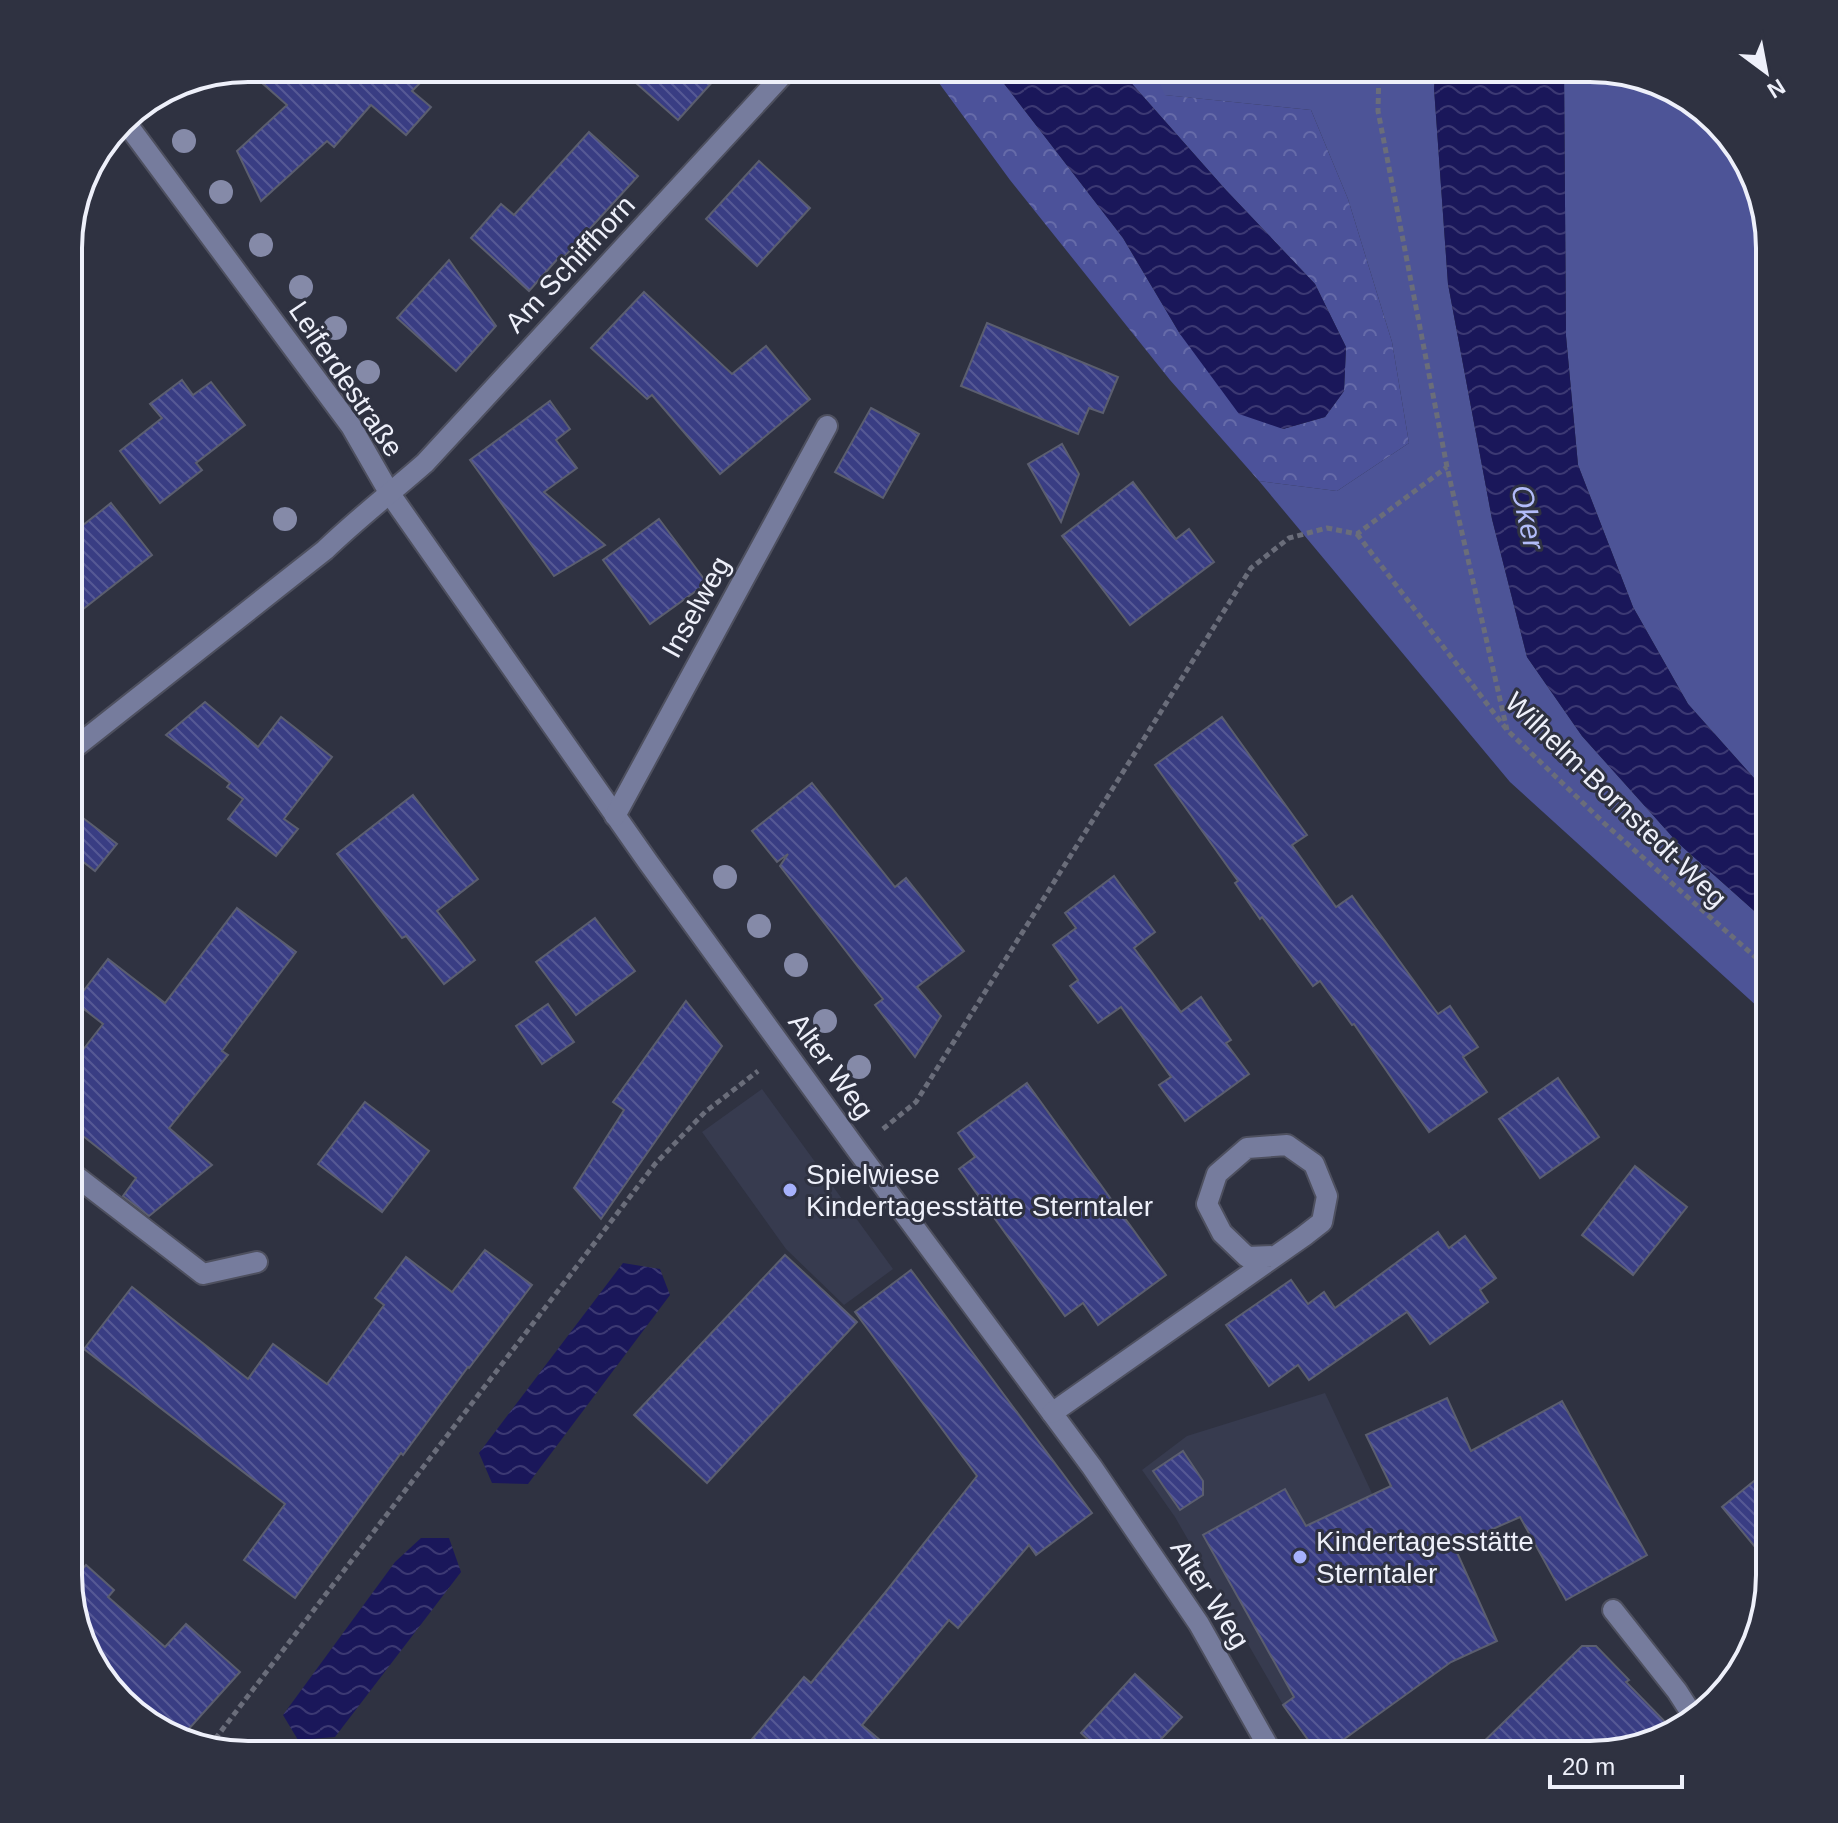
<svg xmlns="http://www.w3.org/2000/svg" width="1838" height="1823" font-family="Arial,sans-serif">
<defs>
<pattern id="forest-crowns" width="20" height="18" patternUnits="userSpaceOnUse" patternTransform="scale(2)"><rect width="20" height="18" fill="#4c529a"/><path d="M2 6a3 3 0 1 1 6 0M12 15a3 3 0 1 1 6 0" fill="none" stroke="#666ba9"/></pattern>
<pattern id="water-waves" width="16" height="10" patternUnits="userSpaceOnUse" patternTransform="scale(2)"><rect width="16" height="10" fill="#1a175a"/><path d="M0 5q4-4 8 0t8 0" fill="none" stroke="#3c3973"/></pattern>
<pattern id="building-back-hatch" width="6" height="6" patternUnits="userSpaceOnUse" patternTransform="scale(2)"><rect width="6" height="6" fill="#393d83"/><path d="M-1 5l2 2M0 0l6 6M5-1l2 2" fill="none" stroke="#565995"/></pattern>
</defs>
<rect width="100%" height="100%" fill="#2f3241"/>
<g fill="#373b4f">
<path d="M762,1089L893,1269L844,1305L786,1249L702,1132Z"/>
<path d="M1325,1393L1421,1598L1414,1611L1283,1705L1175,1517L1142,1470L1187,1436Z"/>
</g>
<g fill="#4d5497">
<path d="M1153,68H1436L1434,88L1448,284L1492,519L1527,657L1582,736L1677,842L1770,925V1018L1510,782L1259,481L1337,491L1409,443L1392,342L1348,199L1311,110L1164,95Z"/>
<path d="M1564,68H1601L1669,86L1725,129L1756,179L1770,247V796L1688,704L1633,607L1578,465L1566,336Z"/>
</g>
<path fill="url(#forest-crowns)" d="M928,68H992L1123,238L1180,334L1283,429L1325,417L1344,391L1346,347L1315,284L1225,189L1118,68H1153L1165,95L1311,110L1348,199L1392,342L1409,443L1337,491L1259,481L1170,380L1010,180Z"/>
<g fill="url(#water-waves)">
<path d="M992,68H1118L1225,189L1315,284L1346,347L1344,391L1325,417L1283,429L1239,414L1180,334L1123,238Z"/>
<path d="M1436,68H1564L1566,336L1578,465L1633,607L1688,704L1770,796V925L1677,842L1582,736L1527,657L1492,519L1448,284L1434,88Z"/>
<path d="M623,1263L660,1269L670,1295L528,1484L492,1483L479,1453Z"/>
<path d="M421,1538H449L461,1572L335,1737L298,1740L283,1715L395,1562Z"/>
</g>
<g fill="url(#building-back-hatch)" stroke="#5b5e6f" stroke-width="2">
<path d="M245,68H405L403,70L419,84L412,91L431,107L406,135L371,105L334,147L327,141L261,201L237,151L287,105Z"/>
<path d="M619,68H725L678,120Z"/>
<path d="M589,132L638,176L564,257L561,255L529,291L471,238L501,204L514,215Z"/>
<path d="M759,161L810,208L757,266L706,219Z"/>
<path d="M449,260L496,326L456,371L397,318Z"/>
<path d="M644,292L732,374L766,346L810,399L720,474L652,395L647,399L591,348Z"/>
<path d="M987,323L1118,377L1103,413L1089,408L1078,434L961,386Z"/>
<path d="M182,380L193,395L211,382L245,425L196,463L202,470L160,503L120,451L162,418L150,404Z"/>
<path d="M550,401L570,429L556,440L577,468L544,492L605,545L554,576L470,460Z"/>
<path d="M871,408L919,434L883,498L835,472Z"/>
<path d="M1062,444L1079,474L1061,522L1028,464Z"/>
<path d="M1133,482L1176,539L1189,529L1214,562L1130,625L1062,536Z"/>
<path d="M111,503L152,555L68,621V537Z"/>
<path d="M659,519L707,583L650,624L603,560Z"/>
<path d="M205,702L258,747L281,717L332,757L284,819L298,829L276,856L228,819L243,799L227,787L230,783L166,735Z"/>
<path d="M1222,717L1307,835L1292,845L1336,907L1352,896L1438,1014L1450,1006L1478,1047L1463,1057L1487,1092L1429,1132L1354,1024L1352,1025L1320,981L1313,986L1262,917L1260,919L1235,883L1238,881L1155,765Z"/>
<path d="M812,783L895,887L906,878L964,951L917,987L941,1016L915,1057L875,1005L883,999L780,866L788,854L777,862L752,831Z"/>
<path d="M413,795L478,879L437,911L475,960L444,984L406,936L402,938L337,854Z"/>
<path d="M83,818L117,844L95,871L68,850V838Z"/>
<path d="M1114,876L1155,932L1134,948L1181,1012L1201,997L1231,1040L1226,1043L1249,1074L1185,1121L1159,1085L1171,1077L1121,1007L1098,1023L1070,986L1078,980L1053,945L1076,928L1065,913Z"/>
<path d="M237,908L296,952L222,1051L228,1055L169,1128L212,1165L149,1216L123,1196L136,1178L68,1124V1069L103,1024L75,1002L108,959L165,1003Z"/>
<path d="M595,918L635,971L576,1015L536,962Z"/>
<path d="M686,1001L722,1046L601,1219L574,1188L624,1110L613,1102Z"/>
<path d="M548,1004L574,1042L542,1064L516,1026Z"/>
<path d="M1558,1078L1599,1137L1540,1178L1499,1119Z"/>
<path d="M1027,1083L1166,1275L1098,1325L1083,1303L1065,1316L959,1169L975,1157L958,1133Z"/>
<path d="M365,1102L429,1151L382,1212L318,1164Z"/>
<path d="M1635,1166L1687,1207L1633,1275L1582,1235Z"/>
<path d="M1438,1232L1449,1248L1465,1236L1496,1278L1480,1290L1488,1302L1430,1344L1407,1312L1309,1380L1298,1365L1269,1386L1226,1325L1291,1280L1308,1304L1324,1292L1335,1308Z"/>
<path d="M485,1250L532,1285L469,1368L468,1367L403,1455L401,1453L295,1598L244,1560L285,1504L84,1349L132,1287L248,1379L273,1344L327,1384L384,1305L375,1298L406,1257L452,1292Z"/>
<path d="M785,1255L857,1322L707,1483L634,1415Z"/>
<path d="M911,1270L1092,1513L1036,1555L1029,1545L958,1628L949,1620L862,1725L898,1755H772L752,1739L804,1677L811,1683L888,1589L977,1476L855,1312Z"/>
<path d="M1447,1398L1471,1451L1562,1401L1647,1555L1566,1600L1520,1517L1454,1546L1497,1641L1451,1662L1322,1755H1319L1283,1705L1294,1697L1203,1535L1285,1489L1306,1526L1391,1486L1366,1435Z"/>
<path d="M1183,1451L1203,1481V1495L1180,1510L1153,1471Z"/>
<path d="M1770,1468V1565L1722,1507Z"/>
<path d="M68,1561L80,1572L86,1565L114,1590L108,1597L165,1647L186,1624L240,1672L178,1741L119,1698L123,1694L102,1676L82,1644L68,1576Z"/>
<path d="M1582,1646H1596L1629,1680L1626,1682L1675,1732L1659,1741L1591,1755H1470Z"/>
<path d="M1135,1674L1182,1717L1146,1755H1105L1081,1733Z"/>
</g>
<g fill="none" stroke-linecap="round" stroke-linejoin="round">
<g stroke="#4e505f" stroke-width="24">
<g id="minor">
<path d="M124,120L351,426L390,494L648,862L857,1150L1092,1467L1199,1624L1273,1755"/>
<path d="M68,753L325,550C357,519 392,492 425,463L789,68"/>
<path d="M615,816L827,426"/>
<path d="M68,1170L203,1274L257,1262"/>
<path d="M1052,1413L1304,1236L1322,1222L1327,1196L1314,1164L1287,1145L1247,1148L1217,1174L1207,1204L1222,1233L1247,1257L1274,1256"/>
<path d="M1613,1610L1677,1691L1695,1719"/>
</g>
</g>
<g stroke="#6a6d7a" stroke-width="5" stroke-dasharray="6 4" stroke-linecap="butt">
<path d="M1379,68L1378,111L1447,467L1507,730"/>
<path d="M1357,534L1507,730L1605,824L1770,970"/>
<path d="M883,1129L916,1102L1251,568L1289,538L1327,528L1357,534L1447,467"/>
<path d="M209,1747L655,1164L705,1112L758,1071"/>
</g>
<use href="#minor" stroke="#767c9d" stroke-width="20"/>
</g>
<g fill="#858aa8">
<circle cx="184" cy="141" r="12"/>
<circle cx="221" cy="192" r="12"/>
<circle cx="261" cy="245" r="12"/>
<circle cx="301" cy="287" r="12"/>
<circle cx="335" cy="328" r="12"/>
<circle cx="368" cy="372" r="12"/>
<circle cx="285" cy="519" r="12"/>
<circle cx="725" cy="877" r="12"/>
<circle cx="759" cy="926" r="12"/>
<circle cx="796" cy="965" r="12"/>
<circle cx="825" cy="1021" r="12"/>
<circle cx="859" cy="1067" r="12"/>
</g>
<g fill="#a6b1fc" stroke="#2f3241" stroke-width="3">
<circle cx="790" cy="1190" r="8"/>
<circle cx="1300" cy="1557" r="8"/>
</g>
<g text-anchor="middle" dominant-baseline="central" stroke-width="6" stroke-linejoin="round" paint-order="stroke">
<g font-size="28" fill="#eef0fa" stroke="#2f3241">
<text transform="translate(570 264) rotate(-47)">Am Schiffhorn</text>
<text transform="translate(346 379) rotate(56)">Leiferdestraße</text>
<text transform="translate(696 607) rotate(-61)">Inselweg</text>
<text transform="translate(1616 800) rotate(44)">Wilhelm-Bornstedt-Weg</text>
<text transform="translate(831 1066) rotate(54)">Alter Weg</text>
<text transform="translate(1210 1594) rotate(58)">Alter Weg</text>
</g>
<g font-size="28" fill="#eef0fa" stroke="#2f3241" text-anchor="start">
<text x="806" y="1174">Spielwiese<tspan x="806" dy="32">Kindertagesstätte Sterntaler</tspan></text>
<text x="1316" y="1541">Kindertagesstätte<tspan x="1316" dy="32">Sterntaler</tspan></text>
</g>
<g font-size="30" font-style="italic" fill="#b2bcf9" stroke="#2f3241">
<text transform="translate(1528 517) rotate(78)">Oker</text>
</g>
</g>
<path d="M0 0H1838V1823H0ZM248 82H1590A166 166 0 0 1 1756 248V1575A166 166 0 0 1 1590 1741H248A166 166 0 0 1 82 1575V248A166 166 0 0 1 248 82Z" fill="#2f3241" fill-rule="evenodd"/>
<path fill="none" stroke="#eef0fa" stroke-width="4" d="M248 82H1590A166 166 0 0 1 1756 248V1575A166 166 0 0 1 1590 1741H248A166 166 0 0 1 82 1575V248A166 166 0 0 1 248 82Z"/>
<g transform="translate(1766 72) rotate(148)" stroke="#2f3241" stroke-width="6" paint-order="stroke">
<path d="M0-6L14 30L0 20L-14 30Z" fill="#eef0fa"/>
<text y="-12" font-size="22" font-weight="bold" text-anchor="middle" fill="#eef0fa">N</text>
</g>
<path d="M1550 1775v12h132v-12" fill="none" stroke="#eef0fa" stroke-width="4"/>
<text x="1562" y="1775" font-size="24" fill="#eef0fa" stroke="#2f3241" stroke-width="6" paint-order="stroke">20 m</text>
</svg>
